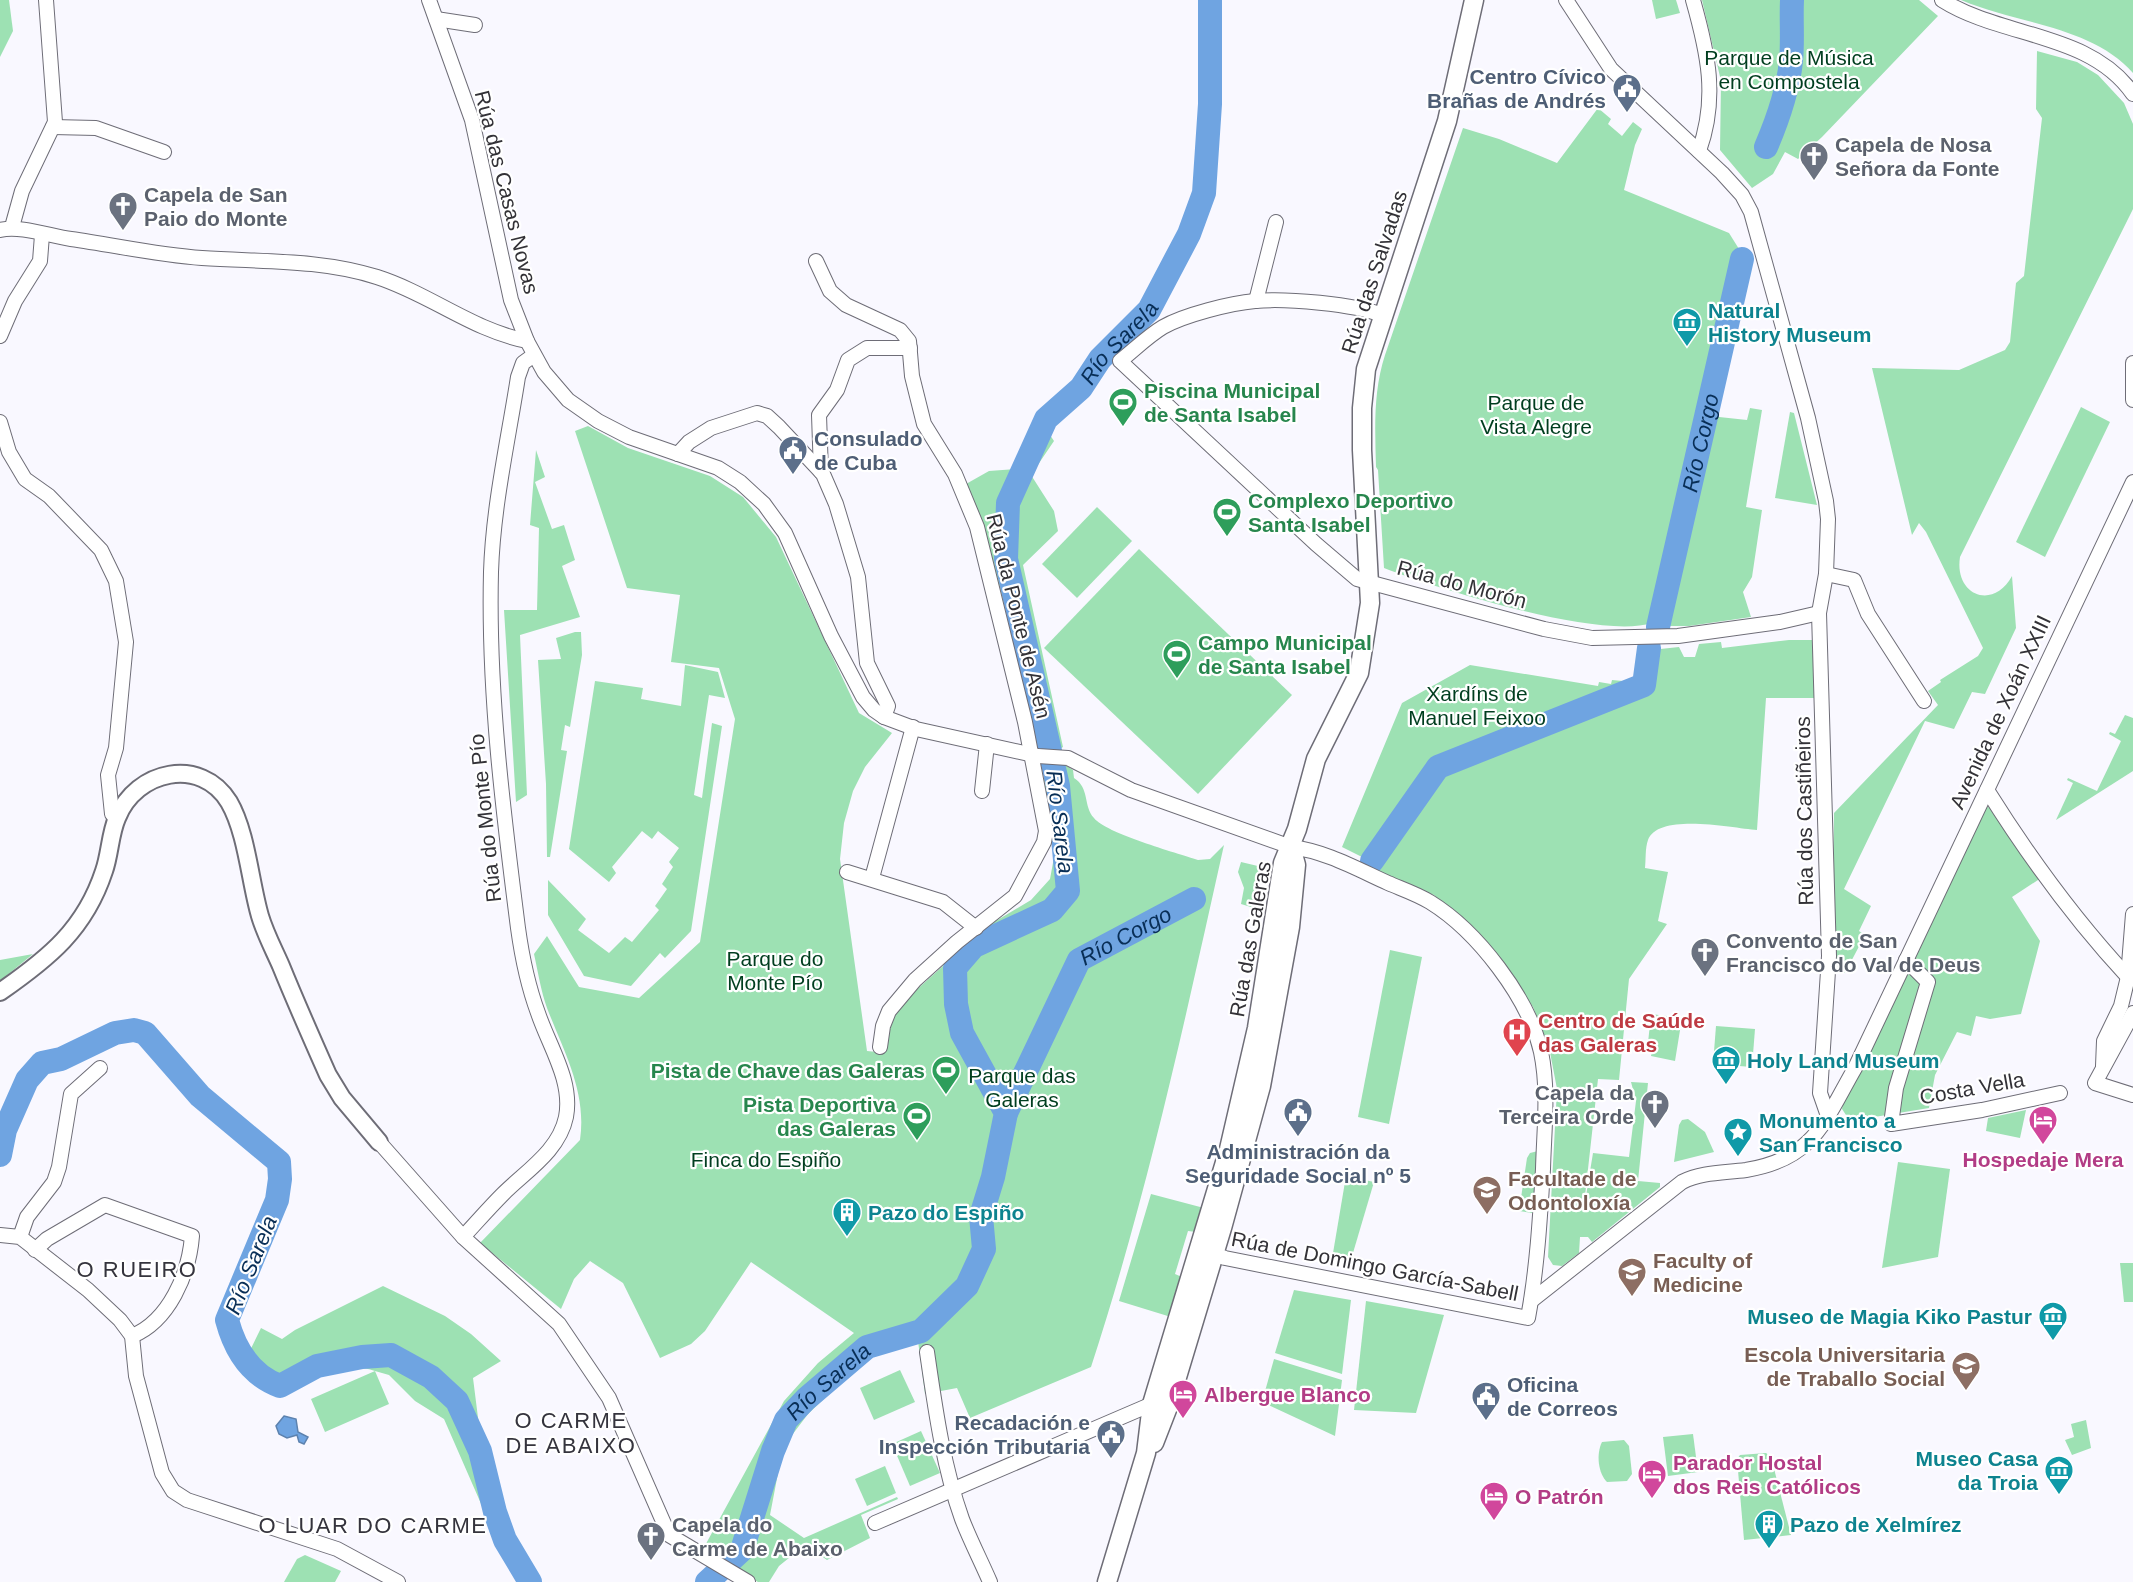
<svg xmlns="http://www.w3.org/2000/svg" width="2133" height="1582" font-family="Helvetica,sans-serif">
<rect width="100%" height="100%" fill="#f9f8ff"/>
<g fill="#9de1b3">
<path d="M0,0H9L13,31L0,57Z"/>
<path d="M1652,0H1676L1680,13L1656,19Z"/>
<path d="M1702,0H1919L1938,16L1822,137L1798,159L1785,152L1773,174L1752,188L1720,150L1721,81Z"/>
<path d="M1961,0H2133V73C2092,26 2017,24 1961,0Z"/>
<path d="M2037,51L2077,62L2098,75L2124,103L2133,124V209L1960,557C1954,595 1993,611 2012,576L2016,628L1985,694L1972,692L1954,729L1925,721L1844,889L1871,906L1859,931L1865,935L1845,973L1837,971L1833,892L1834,813L1938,705L1928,691L1941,682L1940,680L1978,656L1983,648L1926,532L1919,523L1912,535L1872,368L1959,370L2005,350L2010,342L2016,283L2024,276L2042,118L2036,109Z"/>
<path d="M1598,108L1611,119L1608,124L1622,136L1633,122L1642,129L1635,145L1624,190L1729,233L1739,249L1652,623C1599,640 1439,589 1384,568L1378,470L1376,467C1375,429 1373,392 1385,355L1463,128L1499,139L1557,163Z"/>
<path d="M2081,407L2110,422L2045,557L2016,542Z"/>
<path d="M1750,408L1762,410L1746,507L1762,510L1752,577L1743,592L1751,617L1689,626H1662L1710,416L1747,420Z"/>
<path d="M1790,412L1794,413L1817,505L1775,498Z"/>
<path d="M588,426L628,448L710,476L743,497L776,537L859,713L892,733L865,767L853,791L844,823L840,859L867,1051L877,1052L890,1019L903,1002L944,965L948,956L974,934L1031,900L1050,879L1055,852L1044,781L1045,767L1049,763H1062L1073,770L1074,778C1090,788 1083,806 1094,818C1105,833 1177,853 1198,860L1210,859L1224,845C1185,1020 1147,1196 1091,1367L970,1418L957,1388L925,1394L918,1341L898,1342L881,1348L867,1358L808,1414L783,1447L770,1515L804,1538L897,1497L898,1499L861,1515L870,1538L827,1560L805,1545L779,1566L769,1582H758L702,1551L784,1401L818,1363L854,1333L751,1262L705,1331L691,1344L660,1358L623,1283L590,1261L574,1279L561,1309L480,1243L580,1140C587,1092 564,1052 547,1008C541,991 538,972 534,954L547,936L579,987L639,998L700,942L735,719L719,668L671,662L680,595L627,588L575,431Z"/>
<path d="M1046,429L1054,441L1031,475L1054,511L1058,531L1023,565L1063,747L1055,752L1041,750C1016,661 1001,569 966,484L989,471L1016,469Z"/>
<path d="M536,450L545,477L535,482L552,529L564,525L575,560L562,566L580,617L520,635L527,795L516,802L504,610H537L539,528L530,525Z"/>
<path d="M1097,507L1132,541L1077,598L1042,564Z"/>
<path d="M1139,549L1292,695L1198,794L1044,648Z"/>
<path d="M575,632H581L582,655L570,727L565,725L561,750L567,751L550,857H547L546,784L538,660L561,659L556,638Z"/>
<path d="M1789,640H1816L1814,698H1766L1757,830C1733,828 1658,812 1648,840C1645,848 1646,860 1645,868L1668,872L1658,921L1667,924L1629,979L1619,1080L1598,1079L1583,1214L1593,1153L1629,1157L1636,1101L1631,1082L1648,1083L1638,1181L1660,1183V1187L1592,1242L1588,1237H1580L1579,1253L1562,1266L1553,1265L1548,1257L1557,1089L1549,1047L1533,1007L1498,956L1434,895L1375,872L1376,862L1439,770L1648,687L1651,650L1679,647L1684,657H1695L1699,644L1721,642L1722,648Z"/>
<path d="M685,665L718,672L725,698L709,695L694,795L702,798L712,723L722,726L691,931L665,958L660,953L631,986L584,976L548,915V880L586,919L578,930L609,953L625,937L632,942L659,910L655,906L667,889L662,884L673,867L669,862L679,848L658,831L652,839L642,831L612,867L616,873L609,882L569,849L595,681L643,688L641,699L681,706Z"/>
<path d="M1470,665L1598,686L1599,682L1611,684L1612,680L1634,682L1432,764L1368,860L1342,847L1402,703Z"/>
<path d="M2125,715L2133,718V771L2056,820L2073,783L2067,780L2068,778L2097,791L2121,741L2109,734L2110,732L2115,734Z"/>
<path d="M1988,807L1993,809L2041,878L2012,897L2040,941L2021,1014L1990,1019L1976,1016L1971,1036L1957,1032L1935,1075L1929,1108L1850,1121L1842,1109L1843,1103L1985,808Z"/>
<path d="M1241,862L1262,867L1254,908L1241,904L1244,888L1238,872Z"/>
<path d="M1390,950L1422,957L1389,1124L1358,1117Z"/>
<path d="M33,954L0,981V960Z"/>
<path d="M1651,1014L1682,1018L1675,1061L1651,1056L1653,1044L1648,1043Z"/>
<path d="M1716,1026L1755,1029L1752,1067L1713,1064Z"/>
<path d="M2026,1110L2020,1138L1986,1131L1988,1118Z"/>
<path d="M1688,1119L1705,1132L1714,1152L1674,1162L1679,1125L1682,1120Z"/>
<path d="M1538,1151L1532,1213L1519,1211L1527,1158L1530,1153Z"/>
<path d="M1898,1162L1950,1169L1938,1257L1882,1268Z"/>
<path d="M1346,1176L1374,1182L1350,1263L1332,1259Z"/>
<path d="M1151,1194L1204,1208L1196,1232L1188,1231L1175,1274L1182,1277L1171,1317L1119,1301Z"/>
<path d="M2120,1263H2133V1302H2124Z"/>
<path d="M383,1286L445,1316L471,1334L501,1361L473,1378L488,1497L482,1506L444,1419L415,1401L389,1375L375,1371L389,1404L325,1432L311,1399L375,1371C341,1359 307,1378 276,1391L240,1371L261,1328L282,1339L295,1330Z"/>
<path d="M1294,1290L1351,1300L1342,1374L1275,1353Z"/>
<path d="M1366,1301L1444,1315L1416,1413L1354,1410Z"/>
<path d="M1274,1359L1342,1380L1335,1436L1262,1402Z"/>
<path d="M900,1370L915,1402L874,1420L860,1388Z"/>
<path d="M2086,1420L2091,1448L2072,1455L2065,1440L2074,1437L2071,1424Z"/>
<path d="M921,1431L940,1473L910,1486L892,1444Z"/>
<path d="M1693,1434L1698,1472L1668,1476L1663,1437Z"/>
<path d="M1624,1440L1629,1446L1632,1474L1627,1481L1607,1482C1598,1473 1596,1454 1602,1442Z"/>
<path d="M1766,1453L1771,1457L1791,1535L1744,1540L1737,1459L1740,1455Z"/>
<path d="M885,1466L896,1493L867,1506L855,1479Z"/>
<path d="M305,1555L341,1571L335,1582H284L297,1559Z"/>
</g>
<path fill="#6fa4e1" stroke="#5d82ae" stroke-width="1.5" d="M284,1416L296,1419L298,1432L308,1437L304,1444L299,1442L297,1435L287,1438L279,1434L276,1426Z"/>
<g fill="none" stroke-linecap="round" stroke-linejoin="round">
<g stroke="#6fa4e1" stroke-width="24">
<path d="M1766,147C1778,119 1788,91 1791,61C1793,41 1791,20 1792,0"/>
<path id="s1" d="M1658,627L1742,259"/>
<path d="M1372,861L1438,767L1644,685L1649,648"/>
<path id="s2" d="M1006,1113L1079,960L1194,899"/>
<path d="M0,1155L5,1130L27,1080L42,1063L61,1059L115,1033L134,1030L145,1033L200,1096L279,1162L280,1179L277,1200L227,1320C235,1350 250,1375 280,1386L317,1366L362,1357L391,1355L431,1377L457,1401L480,1451L495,1512L505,1540L530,1582"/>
<path id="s3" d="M707,1582L742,1550L773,1451L786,1420L806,1399L867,1347L921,1331L967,1286L984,1249L981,1216L993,1177L1006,1113L962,1033L956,1004L955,968L974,946L1052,910L1068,891L1058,786L1006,559L1008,503L1046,419L1081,388L1100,359L1149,310L1189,234L1204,193L1210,104V0"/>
</g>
<g stroke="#6e6d77" stroke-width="16">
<g id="minor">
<path d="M429,0L472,120L511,300L527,341L544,372L568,400L598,421L629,437L718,468L740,482L764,504L785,533L831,636L863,697L874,710L884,717L916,729L1038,756L1068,758L1131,790L1291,847C1325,851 1357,869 1388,883C1402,889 1417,894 1430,902C1477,931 1529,998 1541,1052C1549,1090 1544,1130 1543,1169C1540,1219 1537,1269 1528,1318L1225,1258L1207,1252"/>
<path d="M1566,0L1611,69L1722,173L1742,195L1751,212L1808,418L1826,501L1828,519L1826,574L1819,613L1829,956L1820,1093L1828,1116"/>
<path d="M1693,0C1708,53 1718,98 1699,151"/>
<path d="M1942,0C2002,38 2090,32 2133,94"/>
<path d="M436,19L475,25"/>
<path d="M53,127L96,128L164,152"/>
<path d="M12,227L22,191L55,122L46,0"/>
<path d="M0,230C20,225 50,236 71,239C114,245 158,255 202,258C261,262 320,259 377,277C430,294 472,330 527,341"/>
<path d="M816,261L830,291L846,305L900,330L909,341L912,376L924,424L955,474L977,527L1025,722L1046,831L1044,842L1015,896L957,942L915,980L889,1011L883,1026L880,1047"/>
<path d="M1256,301L1276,222"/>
<path d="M1382,315C1355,304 1285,298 1255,301C1231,303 1184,315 1163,327C1148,336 1134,350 1120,361L1316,544L1357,579L1544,629L1592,638L1678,636L1780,622L1819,613"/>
<path d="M0,336L15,301L40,261L42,235"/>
<path d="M2133,363V400"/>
<path d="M0,422L9,452L25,479L49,496L101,550L116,581L126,642L116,748L108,775L112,814L117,818"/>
<path d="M678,454L689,442L711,428L757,413L767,416L779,427L823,474L836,504L858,577L867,663L888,706L884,717"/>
<path d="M821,472L819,415L837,390L848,360L867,348H910"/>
<path d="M1826,574L1854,580L1868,614L1924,701"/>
<path d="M1987,790C2029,857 2074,919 2128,977"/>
<path d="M982,791L987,744"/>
<path d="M847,872L943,902L976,928"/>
<path d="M872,878L913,727"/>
<path d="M1906,960L1928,982L1896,1088L1891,1124L1982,1110L2060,1093"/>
<path d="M2133,1013L2095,1083L2133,1095"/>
<path d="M2103,1066L2104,1041L2121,1006L2128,977L2133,914"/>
<path d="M379,1142L463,1237L559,1324L609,1398L669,1535L748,1582"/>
<path d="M0,1235L20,1237L88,1290L120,1320L132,1336L136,1376L162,1473L173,1491L187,1500L337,1549L398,1582"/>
<path d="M20,1237L27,1217L54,1182L59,1167L71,1094L100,1068"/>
<path d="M463,1237C476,1223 489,1208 503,1194C526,1171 559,1151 566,1117C573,1081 549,1046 538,1013C528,986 522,957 518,928C503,811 488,691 491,572C493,507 508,441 518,377L523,363L534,355"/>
<path d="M35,1250L47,1239L105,1205L192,1236C189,1274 169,1321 132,1336"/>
<path d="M1531,1301L1682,1182C1702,1172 1724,1173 1746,1170C1814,1159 1824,1122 1855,1068L2133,482"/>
<path d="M927,1352C935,1407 943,1466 962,1519C970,1540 981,1561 990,1582"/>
<path d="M875,1523L1152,1404"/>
</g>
</g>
<g stroke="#6e6d77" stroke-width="20">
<path id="tertiary" d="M0,992C49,958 85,929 104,871C110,854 110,834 117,818C136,770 201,756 229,802C247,833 250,882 260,916C265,933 274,950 281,966C296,1003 312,1039 328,1075L342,1098L379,1142"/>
</g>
<g stroke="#6e6d77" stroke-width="21">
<g id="secondary">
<path d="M1154,1443L1168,1407L1222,1228L1261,1086L1290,927L1296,865L1291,847"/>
<path d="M1107,1582L1146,1453L1152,1404L1229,1149L1257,1028L1283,863L1297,829L1316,759L1359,673L1370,603L1362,450V408L1366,369L1447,121L1474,0"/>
</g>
</g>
<use href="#minor" stroke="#fff" stroke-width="14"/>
<use href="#tertiary" stroke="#fff" stroke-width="16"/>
<use href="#secondary" stroke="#fff" stroke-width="18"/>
</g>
<defs>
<g id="civic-pin" transform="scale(1.5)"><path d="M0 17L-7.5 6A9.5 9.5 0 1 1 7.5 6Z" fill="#5c6f8a" stroke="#fff"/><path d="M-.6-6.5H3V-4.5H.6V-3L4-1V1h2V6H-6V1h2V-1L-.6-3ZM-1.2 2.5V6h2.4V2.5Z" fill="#fff"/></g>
<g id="church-pin" transform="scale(1.5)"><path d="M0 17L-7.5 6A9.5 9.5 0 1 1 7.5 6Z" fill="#6b7280" stroke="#fff"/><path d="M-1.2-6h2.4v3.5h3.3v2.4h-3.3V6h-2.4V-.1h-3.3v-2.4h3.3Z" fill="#fff"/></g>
<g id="museum-pin" transform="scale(1.5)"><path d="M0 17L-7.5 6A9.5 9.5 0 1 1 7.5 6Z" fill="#0f9aa8" stroke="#fff"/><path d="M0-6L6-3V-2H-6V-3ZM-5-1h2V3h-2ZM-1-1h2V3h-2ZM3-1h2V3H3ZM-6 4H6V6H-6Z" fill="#fff"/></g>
<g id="stadium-pin" transform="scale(1.5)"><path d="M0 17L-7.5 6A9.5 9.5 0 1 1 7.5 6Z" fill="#2e9e5b" stroke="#fff"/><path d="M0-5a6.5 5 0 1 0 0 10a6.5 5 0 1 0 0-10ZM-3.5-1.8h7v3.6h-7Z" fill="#fff"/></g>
<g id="hospital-pin" transform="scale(1.5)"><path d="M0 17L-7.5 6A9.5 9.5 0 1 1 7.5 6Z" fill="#e0444e" stroke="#fff"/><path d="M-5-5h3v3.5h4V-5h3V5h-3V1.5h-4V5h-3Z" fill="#fff"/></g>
<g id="hotel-pin" transform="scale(1.5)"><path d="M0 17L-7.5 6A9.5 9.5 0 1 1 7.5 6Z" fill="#d1479c" stroke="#fff"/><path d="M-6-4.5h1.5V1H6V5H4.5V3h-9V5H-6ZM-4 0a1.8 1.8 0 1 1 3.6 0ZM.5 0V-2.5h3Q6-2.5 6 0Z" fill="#fff"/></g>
<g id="sight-pin" transform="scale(1.5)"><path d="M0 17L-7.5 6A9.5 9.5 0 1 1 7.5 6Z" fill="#0f9aa8" stroke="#fff"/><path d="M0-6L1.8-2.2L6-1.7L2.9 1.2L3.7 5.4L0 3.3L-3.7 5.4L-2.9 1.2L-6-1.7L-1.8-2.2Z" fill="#fff"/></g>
<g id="university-pin" transform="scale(1.5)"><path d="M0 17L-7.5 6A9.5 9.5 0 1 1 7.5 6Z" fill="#8d6e63" stroke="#fff"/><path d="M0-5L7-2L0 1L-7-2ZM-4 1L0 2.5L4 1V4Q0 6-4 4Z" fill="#fff"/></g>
<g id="building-pin" transform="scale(1.5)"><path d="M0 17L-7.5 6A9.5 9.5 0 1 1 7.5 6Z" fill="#0f9aa8" stroke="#fff"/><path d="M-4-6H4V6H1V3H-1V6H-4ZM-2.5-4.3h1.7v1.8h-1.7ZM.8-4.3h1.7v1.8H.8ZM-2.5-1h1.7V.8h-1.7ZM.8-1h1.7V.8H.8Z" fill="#fff"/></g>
</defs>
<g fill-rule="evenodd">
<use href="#civic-pin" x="1627" y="88"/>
<use href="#church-pin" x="1814" y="156"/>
<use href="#church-pin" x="123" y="206"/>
<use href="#museum-pin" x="1687" y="322"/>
<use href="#stadium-pin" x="1123" y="402"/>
<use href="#civic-pin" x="793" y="450"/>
<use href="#stadium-pin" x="1227" y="512"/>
<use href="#stadium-pin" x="1177" y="654"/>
<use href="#church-pin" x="1705" y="952"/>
<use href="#hospital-pin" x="1517" y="1032"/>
<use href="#museum-pin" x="1726" y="1060"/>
<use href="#stadium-pin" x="946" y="1070"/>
<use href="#church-pin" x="1655" y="1104"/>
<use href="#civic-pin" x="1298" y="1112"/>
<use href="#stadium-pin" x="917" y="1116"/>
<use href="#hotel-pin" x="2043" y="1120"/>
<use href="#sight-pin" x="1738" y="1132"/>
<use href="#university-pin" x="1487" y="1190"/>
<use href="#building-pin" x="847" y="1212"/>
<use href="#university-pin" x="1632" y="1272"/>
<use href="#museum-pin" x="2053" y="1316"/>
<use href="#university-pin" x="1966" y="1366"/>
<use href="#hotel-pin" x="1183" y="1394"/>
<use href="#civic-pin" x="1486" y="1396"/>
<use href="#civic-pin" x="1111" y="1434"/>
<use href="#museum-pin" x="2059" y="1470"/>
<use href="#hotel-pin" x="1652" y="1474"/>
<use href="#hotel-pin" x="1494" y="1496"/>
<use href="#building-pin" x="1769" y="1524"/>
<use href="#church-pin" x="651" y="1536"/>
</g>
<g text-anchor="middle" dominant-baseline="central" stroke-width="4.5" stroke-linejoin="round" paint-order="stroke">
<g font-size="21" fill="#003e1f" stroke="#fff">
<text x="1789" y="57">Parque de Música<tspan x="1789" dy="24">en Compostela</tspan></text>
<text x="1536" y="402">Parque de<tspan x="1536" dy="24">Vista Alegre</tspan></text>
<text x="1477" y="693">Xardíns de<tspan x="1477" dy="24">Manuel Feixoo</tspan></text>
<text x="775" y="958">Parque do<tspan x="775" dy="24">Monte Pío</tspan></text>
<text x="1022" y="1075">Parque das<tspan x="1022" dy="24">Galeras</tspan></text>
<text x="766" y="1159">Finca do Espiño</text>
</g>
<g font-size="21" font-weight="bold" fill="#4e5e75" stroke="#fff" text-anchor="end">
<text x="1606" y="76">Centro Cívico<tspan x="1606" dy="24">Brañas de Andrés</tspan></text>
<text x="814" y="438" text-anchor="start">Consulado<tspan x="814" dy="24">de Cuba</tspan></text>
<text x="1298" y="1151" text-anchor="middle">Administración da<tspan x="1298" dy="24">Seguridade Social nº 5</tspan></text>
<text x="1507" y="1384" text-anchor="start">Oficina<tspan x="1507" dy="24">de Correos</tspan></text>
<text x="1090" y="1422">Recadación e<tspan x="1090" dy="24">Inspección Tributaria</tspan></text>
</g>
<g font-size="21" font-weight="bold" fill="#5b616d" stroke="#fff" text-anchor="start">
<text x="1835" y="144">Capela de Nosa<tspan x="1835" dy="24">Señora da Fonte</tspan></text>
<text x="144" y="194">Capela de San<tspan x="144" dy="24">Paio do Monte</tspan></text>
<text x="1726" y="940">Convento de San<tspan x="1726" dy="24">Francisco do Val de Deus</tspan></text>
<text x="1634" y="1092" text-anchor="end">Capela da<tspan x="1634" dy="24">Terceira Orde</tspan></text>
<text x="672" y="1524">Capela do<tspan x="672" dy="24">Carme de Abaixo</tspan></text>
</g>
<g font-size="21" fill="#333237" stroke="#fff">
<text transform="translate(507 192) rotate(76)">Rúa das Casas Novas</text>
<text transform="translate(1374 272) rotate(-72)">Rúa das Salvadas</text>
<text transform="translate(1462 584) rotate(15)">Rúa do Morón</text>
<text transform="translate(1019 616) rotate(76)">Rúa da Ponte de Asén</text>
<text transform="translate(2000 712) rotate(-65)">Avenida de Xoán XXIII</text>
<text transform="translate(1804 811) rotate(-91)">Rúa dos Castiñeiros</text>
<text transform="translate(485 818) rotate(-96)">Rúa do Monte Pío</text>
<text transform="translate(1250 939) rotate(-80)">Rúa das Galeras</text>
<text transform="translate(1972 1088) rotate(-10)">Costa Vella</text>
<text transform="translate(1375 1266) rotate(11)">Rúa de Domingo García-Sabell</text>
</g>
<g font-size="21" font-weight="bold" fill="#0d838f" stroke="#fff" text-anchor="start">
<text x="1708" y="310">Natural<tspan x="1708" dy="24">History Museum</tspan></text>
<text x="1747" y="1060">Holy Land Museum</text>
<text x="1759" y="1120">Monumento a<tspan x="1759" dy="24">San Francisco</tspan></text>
<text x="868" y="1212">Pazo do Espiño</text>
<text x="2032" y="1316" text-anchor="end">Museo de Magia Kiko Pastur</text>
<text x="2038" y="1458" text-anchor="end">Museo Casa<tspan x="2038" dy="24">da Troia</tspan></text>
<text x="1790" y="1524">Pazo de Xelmírez</text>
</g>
<g font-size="21" font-weight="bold" fill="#27864d" stroke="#fff" text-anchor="start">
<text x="1144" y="390">Piscina Municipal<tspan x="1144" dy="24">de Santa Isabel</tspan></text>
<text x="1248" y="500">Complexo Deportivo<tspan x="1248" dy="24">Santa Isabel</tspan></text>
<text x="1198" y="642">Campo Municipal<tspan x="1198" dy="24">de Santa Isabel</tspan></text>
<text x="925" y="1070" text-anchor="end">Pista de Chave das Galeras</text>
<text x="896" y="1104" text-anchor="end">Pista Deportiva<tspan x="896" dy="24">das Galeras</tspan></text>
</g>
<g font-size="21" font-weight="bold" fill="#be3a42" stroke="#fff" text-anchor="start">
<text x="1538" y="1020">Centro de Saúde<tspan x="1538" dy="24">das Galeras</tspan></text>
</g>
<g font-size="21" font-weight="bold" fill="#b23c85" stroke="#fff" text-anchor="start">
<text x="2043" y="1159" text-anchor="middle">Hospedaje Mera</text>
<text x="1204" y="1394">Albergue Blanco</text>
<text x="1673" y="1462">Parador Hostal<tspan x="1673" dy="24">dos Reis Católicos</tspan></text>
<text x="1515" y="1496">O Patrón</text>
</g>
<g font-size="21" font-weight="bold" fill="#785e54" stroke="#fff" text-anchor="start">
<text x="1508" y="1178">Facultade de<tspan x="1508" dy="24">Odontoloxía</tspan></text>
<text x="1653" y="1260">Faculty of<tspan x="1653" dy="24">Medicine</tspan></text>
<text x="1945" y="1354" text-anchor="end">Escola Universitaria<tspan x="1945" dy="24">de Traballo Social</tspan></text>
</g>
<g font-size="22" font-style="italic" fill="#082e56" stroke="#fff">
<text stroke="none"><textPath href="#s3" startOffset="1484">Río Sarela</textPath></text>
<text stroke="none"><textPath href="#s1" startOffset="189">Río Corgo</textPath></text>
<text transform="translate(1060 822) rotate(83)">Río Sarela</text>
<text stroke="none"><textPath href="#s2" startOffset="222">Río Corgo</textPath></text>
<text transform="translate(251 1265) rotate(-68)">Río Sarela</text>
<text stroke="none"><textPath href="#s3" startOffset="242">Río Sarela</textPath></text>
</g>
<g font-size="22" letter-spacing="1.5" fill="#35343d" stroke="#fff">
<text x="137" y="1269">O RUEIRO</text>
<text x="571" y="1420">O CARME<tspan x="571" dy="25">DE ABAIXO</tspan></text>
<text x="373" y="1525">O LUAR DO CARME</text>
</g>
</g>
</svg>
